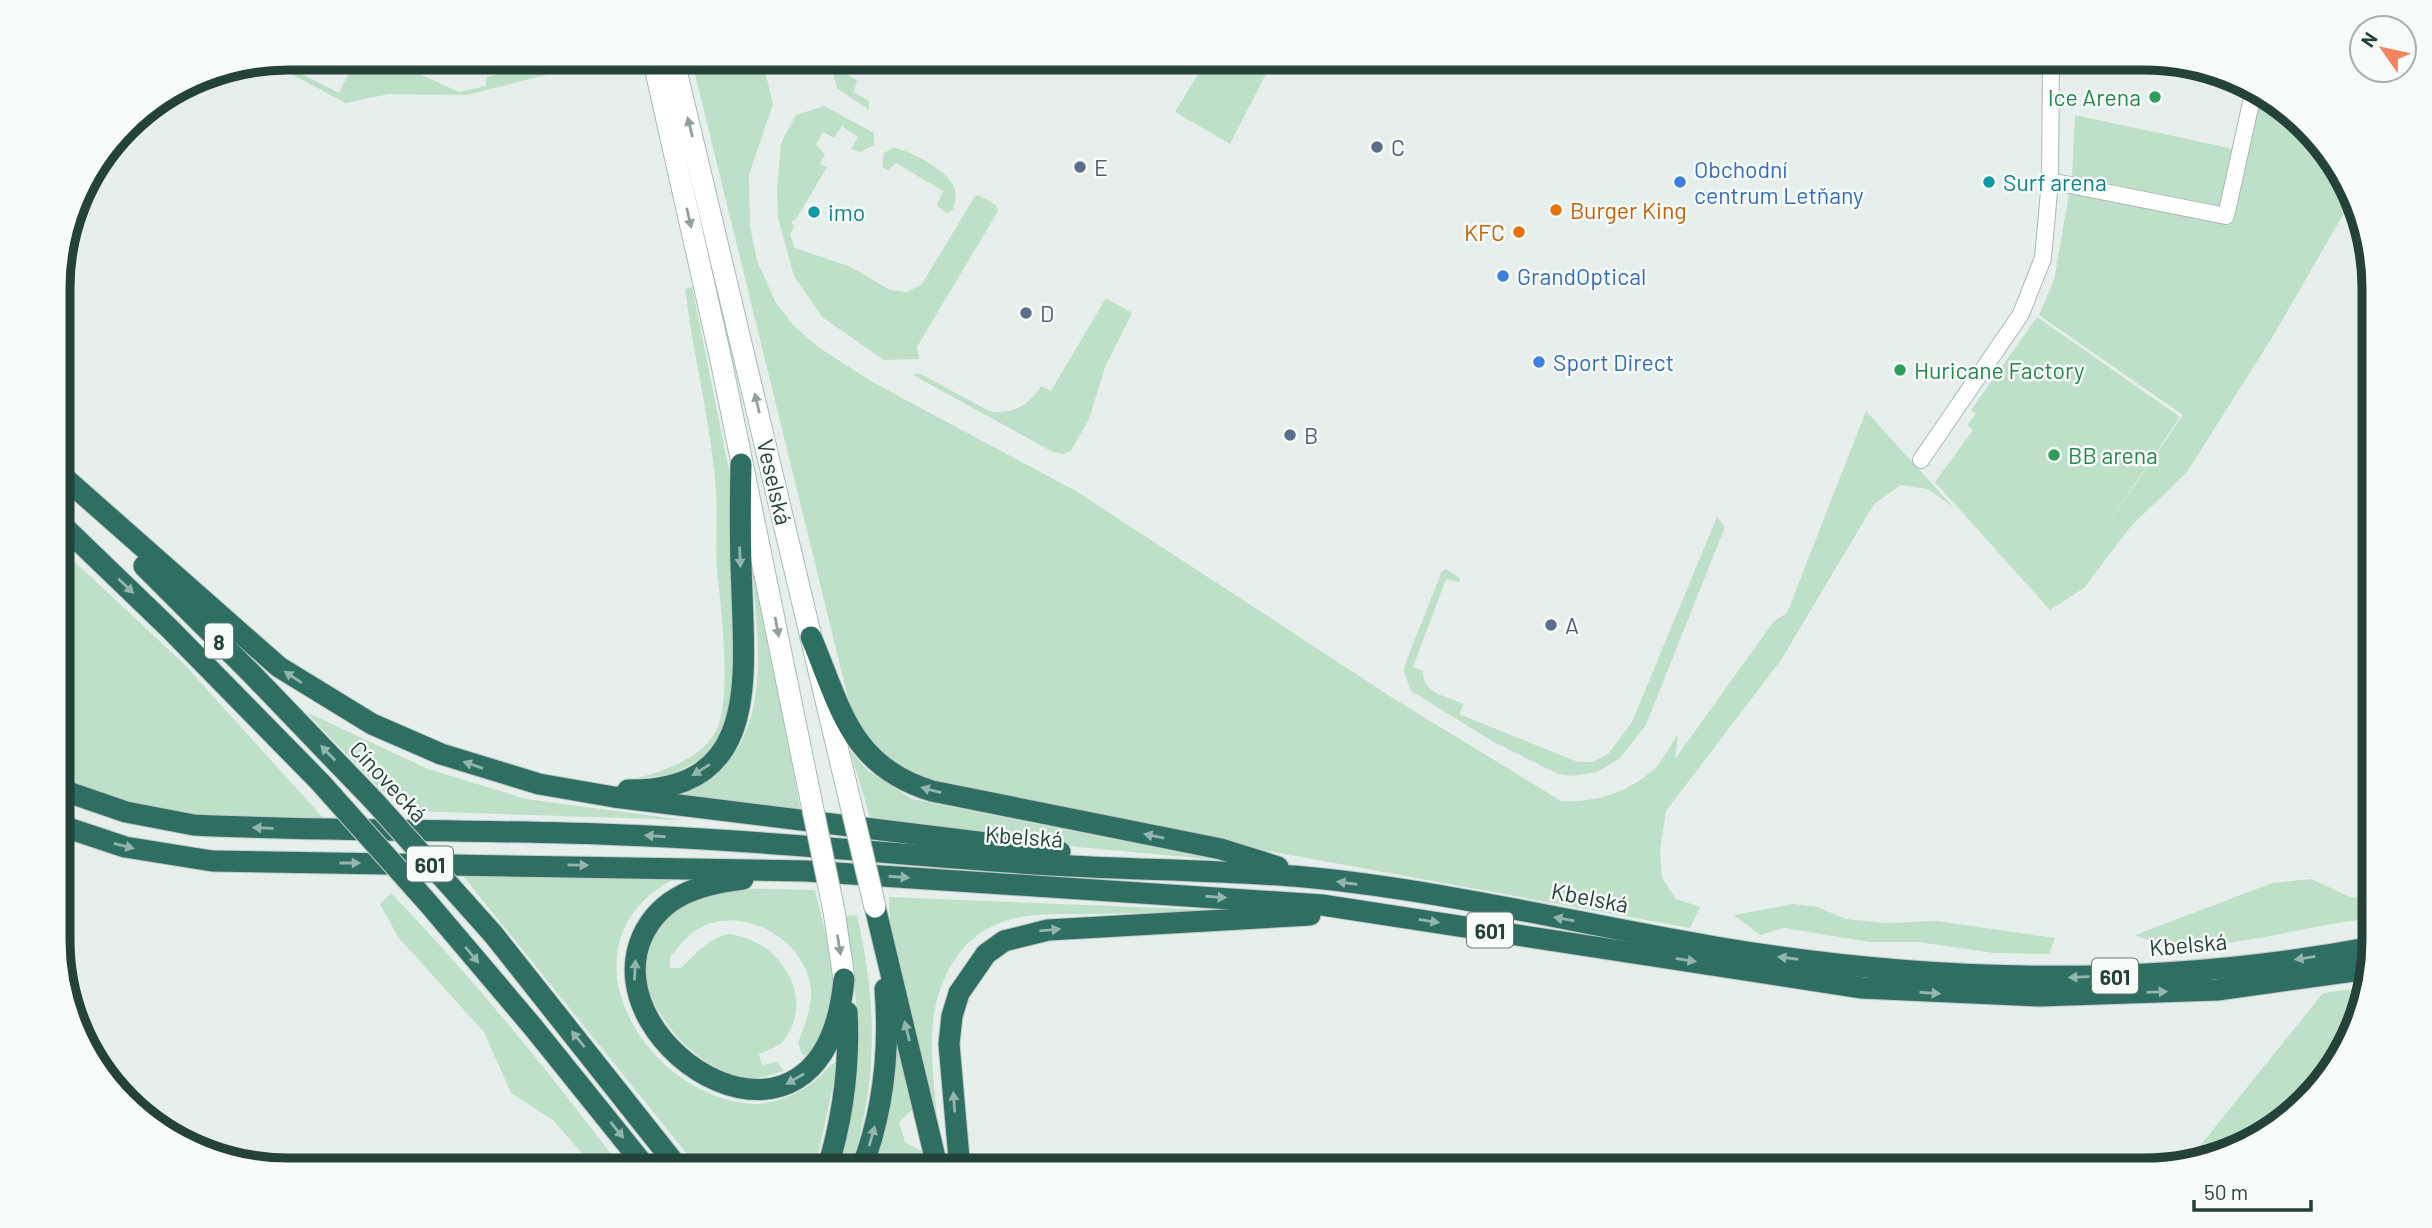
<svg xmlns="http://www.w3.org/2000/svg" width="2432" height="1228" font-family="Barlow,sans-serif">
<rect width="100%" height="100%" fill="#e6efeb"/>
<g fill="#bfe0c8">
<path d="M284,58L286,66L339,93L356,58H385L459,92L486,86V77L564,58H641L644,68L619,62H597L467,95L389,94L346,103L268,62Z"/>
<path d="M691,58H750L765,71L773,104L749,175L750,226L757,261L775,301L793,325L818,347L874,383L1076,491L1396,700L1561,801C1593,803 1628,793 1653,770C1663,761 1670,745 1678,734L1675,759L1774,621L1787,613L1866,411L1953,507L1928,489L1901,485L1874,504L1781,660L1666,811L1660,851L1662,878L1676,899L1700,907L1690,928L1082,817L941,787L885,761L860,728L849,702Z"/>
<path d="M836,58H855L846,74L857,80L854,92L869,101V110L837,88L832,69Z"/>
<path d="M1208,58H1274L1230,144L1175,112Z"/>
<path d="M2259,93L2335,160L2351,201L2273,336L2187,472L2131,526L2084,588L2050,610L1935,482L1973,430L1967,425L1976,414L1971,410L2037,317L2180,417L2097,540L2183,415L2039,315L2054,280L2070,188L2231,220Z"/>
<path d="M824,106L874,133V145L860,152L851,149L858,137L842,126L834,138L823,132L816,145L825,154L820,164L827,167L796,219L791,222L794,226L790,235L795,248L851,267L890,290L907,292L922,284L975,196L978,195L996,205L998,211L917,347L919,359L884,360L822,317L794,276L778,218L777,189L781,143L796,115Z"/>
<path d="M2075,115L2234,149L2222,206L2072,176Z"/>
<path d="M893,148C910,150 947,170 954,187C957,195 955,202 953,210L946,213L937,205L943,191L896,163L888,170L882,167L884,153Z"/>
<path d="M692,287L731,480L739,665L725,729L707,755L672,775L632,779C660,773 700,759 715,733C732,703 722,616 718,580C714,547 719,512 715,479C709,415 693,353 685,289Z"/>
<path d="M1106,298L1132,313L1105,367L1089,419L1071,451L1064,454L1053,452L913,375L919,373L989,411C1011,415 1029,406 1041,386L1051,391Z"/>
<path d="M1717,517L1725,527L1646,725L1619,759L1597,772L1572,776L1558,774L1492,741L1411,691L1404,672L1405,664L1442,571L1446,569L1460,578L1459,582L1446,579L1413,667L1423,671C1421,693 1448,697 1464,704L1459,714L1578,762H1593L1608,754L1632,722Z"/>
<path d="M59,547L183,663L325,820C236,817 140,820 59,779Z"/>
<path d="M751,551L755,565L801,813L675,796C784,757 756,642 751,551Z"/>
<path d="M306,712L428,769L526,799L684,820L409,811L380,789Z"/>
<path d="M850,750L867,770L912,799L1218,860L1078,847L871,820Z"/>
<path d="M463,876L672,880C554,944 644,1099 755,1104C776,1104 803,1092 818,1078C826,1072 828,1064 838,1062L815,1170H700Z"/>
<path d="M2311,879L2350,897L2374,898V919C2304,922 2200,964 2135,935L2272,883Z"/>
<path d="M815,890L832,960L834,998L811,1058L802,1054L798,1043C804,1027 812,1008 811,990C807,940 742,902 696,930C686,937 678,948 670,957V968H681C694,956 710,936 730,934C734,934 741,937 745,938C787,951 814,1004 783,1041C778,1047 767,1051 759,1054L762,1065L777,1062L784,1071C775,1073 762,1079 753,1078C702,1075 653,1021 644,973C636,937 676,900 708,892C729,886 789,890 815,890Z"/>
<path d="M391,893C475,980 551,1074 623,1170H597L553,1120L511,1093L484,1032L398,937L380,904Z"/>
<path d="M889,897L1235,911C1189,912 1143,913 1097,914C1063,915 1025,910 993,926C961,941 944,971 936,1004C926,1045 937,1105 940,1147L891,941Z"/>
<path d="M1793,904L1818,907L1845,919L1887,923L1937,921L2055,938L2049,954L1994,953L1918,942H1870L1784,928L1760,935L1734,915Z"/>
<path d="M857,915C877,1004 878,1074 853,1162L850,1170H837C847,1130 858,1090 859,1049C859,1005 850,960 843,916Z"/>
<path d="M2363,988L2351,1042L2272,1132L2194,1158L2196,1151L2323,993Z"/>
<path d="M897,1041L912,1110L899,1122L905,1142L922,1151L927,1170H874L895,1071Z"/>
</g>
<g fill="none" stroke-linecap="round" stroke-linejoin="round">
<g stroke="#a8b8b2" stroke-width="18">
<g id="street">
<path d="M2050,181L2226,216L2254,89"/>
<path d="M1921,460L2021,314L2043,258L2050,181L2051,58"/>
</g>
</g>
<g stroke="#a4bbb3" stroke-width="23">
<g id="secondary">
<path d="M653,58L721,360L811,800"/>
<path d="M673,58L850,801"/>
<path d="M834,911L844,979"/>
</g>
</g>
<g stroke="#c2cac8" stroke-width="23">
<g id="highway">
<path d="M59,473L279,667L372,724L441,754L539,784L614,797L1060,852"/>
<path d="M59,522L169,628L320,782"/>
<path d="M144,566L250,672L375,802"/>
<path d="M811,637C841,708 850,766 932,791L1221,849L1278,867"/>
<path d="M59,789L126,812L194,825C337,832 480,829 623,835C766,840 908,856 1051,865C1135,870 1220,870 1304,877C1443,890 1579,924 1716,947C1934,984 2155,988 2373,947"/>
<path d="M628,790C756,792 745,685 742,593C740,550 740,507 741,464"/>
<path d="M59,825L125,847L212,861L806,871L1322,905L1862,988L2039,996L2217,990L2368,969"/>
<path d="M743,879C701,884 661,895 642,937C593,1050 824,1193 844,979"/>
<path d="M428,903L533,1027L648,1170"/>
<path d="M875,907L938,1170"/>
<path d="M493,934L680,1170"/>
<path d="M827,1170C843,1118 850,1067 847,1012"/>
<path d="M861,1170C884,1111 890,1052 885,989"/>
<path d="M960,1170L949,1044L952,1016L959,993L986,954L1004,941L1048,930L1310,915"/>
</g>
</g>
<use href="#street" stroke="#fff" stroke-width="16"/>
<use href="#secondary" stroke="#fff" stroke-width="21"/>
<use href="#highway" stroke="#2f6f62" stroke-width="21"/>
<g stroke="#a4bbb3" stroke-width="23" stroke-linecap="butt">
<g id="secondary-bridge">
<path d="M811,800L834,911"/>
<path d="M850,801L875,907"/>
</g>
</g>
<g stroke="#c2cac8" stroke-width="23" stroke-linecap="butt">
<g id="highway-bridge">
<path d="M320,782L428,903"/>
<path d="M375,802L493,934"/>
</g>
</g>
<use href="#secondary-bridge" stroke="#fff" stroke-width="21"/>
<use href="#highway-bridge" stroke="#2f6f62" stroke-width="21"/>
</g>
<defs><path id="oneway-solid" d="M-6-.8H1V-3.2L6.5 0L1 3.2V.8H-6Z" transform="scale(1.75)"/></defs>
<g fill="#92a09c">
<use href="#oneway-solid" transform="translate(690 127) rotate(-104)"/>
<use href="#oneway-solid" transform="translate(689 218) rotate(77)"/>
<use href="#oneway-solid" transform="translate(757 403) rotate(-103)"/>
<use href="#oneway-solid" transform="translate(777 627) rotate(79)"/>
<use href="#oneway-solid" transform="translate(839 945) rotate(81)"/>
</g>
<g fill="#93b5ae">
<use href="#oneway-solid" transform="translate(740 557) rotate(88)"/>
<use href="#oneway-solid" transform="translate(126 586) rotate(44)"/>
<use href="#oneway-solid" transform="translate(293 677) rotate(-146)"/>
<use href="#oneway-solid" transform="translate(328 753) rotate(-134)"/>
<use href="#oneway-solid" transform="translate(473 765) rotate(-161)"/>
<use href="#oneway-solid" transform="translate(701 770) rotate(148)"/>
<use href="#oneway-solid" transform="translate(931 790) rotate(-165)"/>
<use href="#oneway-solid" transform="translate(263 828) rotate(-178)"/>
<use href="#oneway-solid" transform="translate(655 836) rotate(-176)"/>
<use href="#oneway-solid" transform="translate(1154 836) rotate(-169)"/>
<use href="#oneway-solid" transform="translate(124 846) rotate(14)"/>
<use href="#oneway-solid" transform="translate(350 863)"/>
<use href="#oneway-solid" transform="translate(578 865) rotate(1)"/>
<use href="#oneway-solid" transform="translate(899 877) rotate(4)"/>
<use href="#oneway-solid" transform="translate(1347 883) rotate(-172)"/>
<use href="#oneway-solid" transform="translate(1216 897) rotate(4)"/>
<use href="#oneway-solid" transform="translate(1564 919) rotate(-170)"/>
<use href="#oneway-solid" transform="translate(1429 921) rotate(9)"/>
<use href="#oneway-solid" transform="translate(1050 930) rotate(-5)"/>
<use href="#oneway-solid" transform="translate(472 955) rotate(50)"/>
<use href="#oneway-solid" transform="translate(1788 958) rotate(-172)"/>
<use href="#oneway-solid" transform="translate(2305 958) rotate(171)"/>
<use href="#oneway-solid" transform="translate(1686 960) rotate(9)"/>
<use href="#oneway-solid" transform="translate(635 970) rotate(-87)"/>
<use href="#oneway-solid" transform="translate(2079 977) rotate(178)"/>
<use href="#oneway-solid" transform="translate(2157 992) rotate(-2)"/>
<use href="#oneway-solid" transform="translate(1930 993) rotate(4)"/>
<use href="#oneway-solid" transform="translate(907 1031) rotate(-104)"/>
<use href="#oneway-solid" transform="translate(578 1039) rotate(-129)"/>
<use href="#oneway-solid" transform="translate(795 1079) rotate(150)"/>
<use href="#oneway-solid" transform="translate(954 1102) rotate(-94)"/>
<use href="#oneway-solid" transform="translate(617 1130) rotate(51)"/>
<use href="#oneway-solid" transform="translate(872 1136) rotate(-74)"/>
</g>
<g fill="#2e9e5b" stroke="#f7fbf9" stroke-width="2.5">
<circle cx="2155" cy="97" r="7"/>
<circle cx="1900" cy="370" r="7"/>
<circle cx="2054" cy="455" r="7"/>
</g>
<g fill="#5c6f8a" stroke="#f7fbf9" stroke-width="2.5">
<circle cx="1377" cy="147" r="7"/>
<circle cx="1080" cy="167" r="7"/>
<circle cx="1026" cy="313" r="7"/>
<circle cx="1290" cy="435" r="7"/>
<circle cx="1551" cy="625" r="7"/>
</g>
<g fill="#3f7fe0" stroke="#f7fbf9" stroke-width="2.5">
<circle cx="1680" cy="182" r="7"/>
<circle cx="1503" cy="276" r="7"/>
<circle cx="1539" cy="362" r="7"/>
</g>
<g fill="#0f9aa8" stroke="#f7fbf9" stroke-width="2.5">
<circle cx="1989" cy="182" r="7"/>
<circle cx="814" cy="212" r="7"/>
</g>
<g fill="#e8710a" stroke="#f7fbf9" stroke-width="2.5">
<circle cx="1556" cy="210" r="7"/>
<circle cx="1519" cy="232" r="7"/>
</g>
<g text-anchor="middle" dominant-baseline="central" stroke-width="5" stroke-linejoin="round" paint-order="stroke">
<g fill="#f7fbf9" stroke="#637a73" stroke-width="2">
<rect x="205" y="623.5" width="28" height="35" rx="5"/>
<rect x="407" y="846.5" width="46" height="35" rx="5"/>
<rect x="1467" y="912.5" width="46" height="35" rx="5"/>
<rect x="2092" y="958.5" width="46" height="35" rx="5"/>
</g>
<g font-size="21" font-weight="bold" fill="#24423a">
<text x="219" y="641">8</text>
<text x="430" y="864">601</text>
<text x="1490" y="930">601</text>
<text x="2115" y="976">601</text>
</g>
<g font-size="23" fill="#27864d" stroke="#f7fbf9" text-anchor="start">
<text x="2141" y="97" text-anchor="end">Ice Arena</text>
<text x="1914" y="370">Huricane Factory</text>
<text x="2068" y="455">BB arena</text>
</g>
<g font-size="23" fill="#4e5e75" stroke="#f7fbf9" text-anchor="start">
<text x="1391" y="147">C</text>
<text x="1094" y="167">E</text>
<text x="1040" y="313">D</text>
<text x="1304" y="435">B</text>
<text x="1565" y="625">A</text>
</g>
<g font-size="23" fill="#366cbe" stroke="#f7fbf9" text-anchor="start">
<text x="1694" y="169">Obchodní<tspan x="1694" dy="26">centrum Letňany</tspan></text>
<text x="1517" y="276">GrandOptical</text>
<text x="1553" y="362">Sport Direct</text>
</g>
<g font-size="23" fill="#0d838f" stroke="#f7fbf9" text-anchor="start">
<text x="2003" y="182">Surf arena</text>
<text x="828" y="212">imo</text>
</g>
<g font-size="23" fill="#c56008" stroke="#f7fbf9" text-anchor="start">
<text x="1570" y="210">Burger King</text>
<text x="1505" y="232" text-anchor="end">KFC</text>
</g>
<g font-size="23" fill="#24423a" stroke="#f7fbf9">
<text transform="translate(775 482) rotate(77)">Veselská</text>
<text transform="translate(389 781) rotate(47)">Cínovecká</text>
<text transform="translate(1024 836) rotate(4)">Kbelská</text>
<text transform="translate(1590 897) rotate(11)">Kbelská</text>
<text transform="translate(2188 944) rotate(-5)">Kbelská</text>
</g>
</g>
<path d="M0 0H2432V1228H0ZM288 70H2144A218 218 0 0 1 2362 288V940A218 218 0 0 1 2144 1158H288A218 218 0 0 1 70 940V288A218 218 0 0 1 288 70Z" fill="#f7fbf9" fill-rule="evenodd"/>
<path fill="none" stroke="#24423a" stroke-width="9" d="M288 70H2144A218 218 0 0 1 2362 288V940A218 218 0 0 1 2144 1158H288A218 218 0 0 1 70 940V288A218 218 0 0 1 288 70Z"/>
<g transform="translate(2383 49) rotate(304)"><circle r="33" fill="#f7fbf9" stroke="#a3b1ad" stroke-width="2"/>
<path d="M0-5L12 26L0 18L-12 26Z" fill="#f4845f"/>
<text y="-10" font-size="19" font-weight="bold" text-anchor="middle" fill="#24423a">N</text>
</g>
<path d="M2194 1200v10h117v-10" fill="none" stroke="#24423a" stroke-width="3.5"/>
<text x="2204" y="1200" font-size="21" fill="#24423a" stroke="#f7fbf9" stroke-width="5" paint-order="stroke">50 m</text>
</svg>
